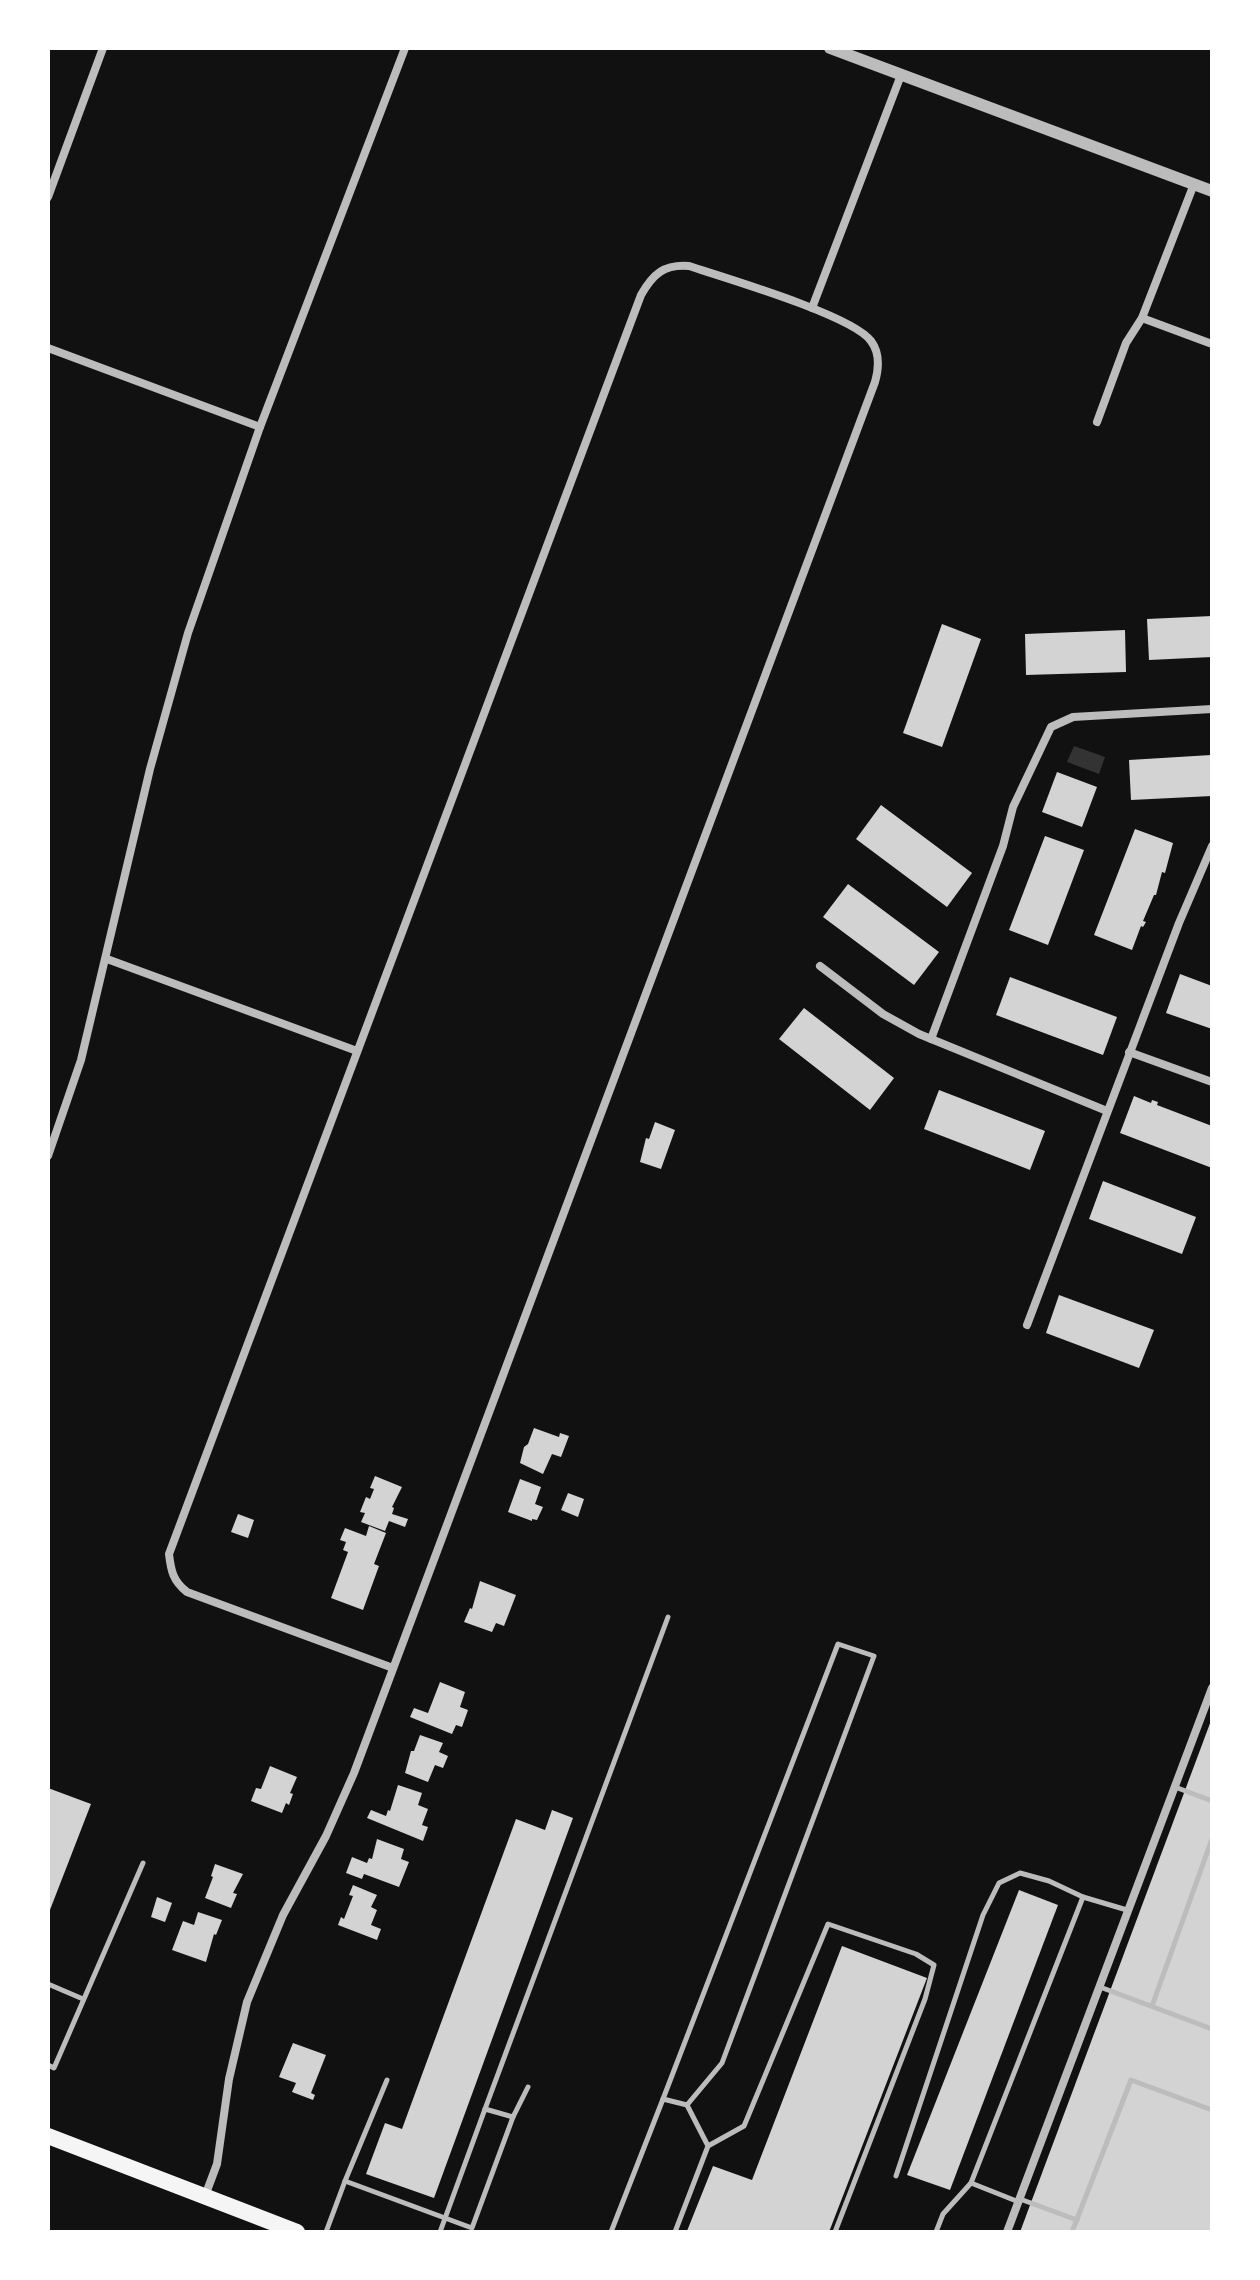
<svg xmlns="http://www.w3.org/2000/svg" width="1260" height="2280" font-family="'Archivo Narrow',sans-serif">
<rect width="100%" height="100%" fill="#111"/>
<path fill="#333" d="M1074,746L1105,757L1099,774L1067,762Z"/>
<g fill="#d3d3d3">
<path d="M1212,616V657L1149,660L1147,619Z"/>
<path d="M942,624L981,639L942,747L903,733Z"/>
<path d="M1125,630L1126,672L1026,675L1025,634Z"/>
<path d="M1211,755L1212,796L1131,800L1129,760Z"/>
<path d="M1057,772L1097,787L1082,827L1042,812Z"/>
<path d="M881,805L972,873L947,907L856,839Z"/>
<path d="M1135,829L1173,843L1165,873L1162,872L1156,895H1154L1143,921L1146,922L1143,927L1141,926L1132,950L1094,935Z"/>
<path d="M1045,836L1084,850L1048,945L1009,930Z"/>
<path d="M848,884L939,952L914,985L823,917Z"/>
<path d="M1180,974L1212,986V1029L1166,1013Z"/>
<path d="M1010,977L1117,1017L1103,1055L996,1015Z"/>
<path d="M804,1008L894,1078L870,1110L779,1039Z"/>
<path d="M939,1090L1045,1131L1030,1170L924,1129Z"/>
<path d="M1134,1096L1151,1103L1152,1100L1158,1102L1157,1105L1212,1126V1168L1120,1133Z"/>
<path d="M655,1122L675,1130L661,1169L640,1162L646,1138L649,1139Z"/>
<path d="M1103,1181L1196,1217L1182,1254L1089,1219Z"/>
<path d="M1059,1295L1154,1330L1139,1368L1046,1333Z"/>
<path d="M534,1428L559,1437L560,1433L569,1436L561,1457L552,1454L543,1474L520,1463L524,1447L528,1444Z"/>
<path d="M375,1476L402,1487L392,1507L394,1508L392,1514L408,1519L405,1527L389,1521L385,1531L361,1522L365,1513L360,1512L366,1497L370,1499L374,1489L370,1488Z"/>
<path d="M520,1479L541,1487L535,1504L543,1507L537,1520L532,1519V1521L508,1512Z"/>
<path d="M568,1493L584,1499L578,1517L561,1510Z"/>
<path d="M238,1514L254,1520L248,1538L231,1532Z"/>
<path d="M369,1526L386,1533L374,1564L379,1566L363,1610L331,1598L348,1552L343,1550L346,1542L340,1540L345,1528L366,1536Z"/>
<path d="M480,1581L516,1595L504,1626L496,1623L492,1632L464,1622L470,1608L472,1609Z"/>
<path d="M440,1682L465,1692L460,1707L468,1710L462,1727L456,1725L452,1734L410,1717L414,1708L428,1713Z"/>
<path d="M1212,1718V2232H1020Z"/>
<path d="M420,1735L443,1743L439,1752L448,1756L443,1768L435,1765L428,1782L405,1773L411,1751H414Z"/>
<path d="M270,1766L297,1777L290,1793L293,1794L289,1805L286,1803L282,1813L251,1801L256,1788L261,1789Z"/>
<path d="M398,1785L422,1793L418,1805L428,1809L422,1825L428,1827L423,1841L367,1818L371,1810L386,1816L388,1810L390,1811Z"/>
<path d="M48,1788L91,1804L48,1915Z"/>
<path d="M552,1810L573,1818L434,2198L366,2174L385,2123L402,2129L516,1819L545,1830Z"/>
<path d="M377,1839L404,1849L401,1859L409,1862L399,1887L364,1874L362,1879L346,1873L352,1857L367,1863L369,1858L372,1859Z"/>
<path d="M215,1864L243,1874L233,1893L237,1894L231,1908L205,1898L213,1877L211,1876Z"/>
<path d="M353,1885L377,1895L371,1907L377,1910L371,1925L381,1929L377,1940L338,1925L341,1917L344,1919L353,1896L349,1895Z"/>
<path d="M1019,1890L1058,1905L950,2190L907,2175Z"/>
<path d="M157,1897L172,1903L165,1922L151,1917Z"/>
<path d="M198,1912L222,1920L216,1935L214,1934L206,1962L172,1950L183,1921L194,1925Z"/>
<path d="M842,1946L927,1978L829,2232L687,2231L713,2166L752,2180Z"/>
<path d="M293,2043L326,2055L311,2093L315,2095L313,2100L292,2092L296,2083L279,2077Z"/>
</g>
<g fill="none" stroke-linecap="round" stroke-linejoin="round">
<g stroke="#bcbcbc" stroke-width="5">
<path d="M1175,1787L1212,1801"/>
<path d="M48,1984L83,1999"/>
<path d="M1100,1987L1212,2029"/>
<path d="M1152,2006L1212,1839"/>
<path d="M48,2065L54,2068L143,1863"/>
<path d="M663,2099L838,1644L874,1656L722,2063L687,2105L708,2146"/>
<path d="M485,2109L668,1617"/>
<path d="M896,2176L983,1915L999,1883L1020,1873L1049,1881L1083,1897"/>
<path d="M345,2181L387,2080"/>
<path d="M1020,2199L1077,2220"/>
<path d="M1019,2202L971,2183L1083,1897L1127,1910"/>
<path d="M326,2232L345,2181L472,2228L513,2117"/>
<path d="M440,2232L485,2109L513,2117L528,2087"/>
<path d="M611,2232L663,2099L687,2105"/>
<path d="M675,2232L708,2146L744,2126L828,1924L916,1954L934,1965L925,1999L835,2232"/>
<path d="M936,2232L943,2214L971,2183"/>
<path d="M1072,2232L1131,2080L1212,2110"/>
</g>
<g stroke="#bcbcbc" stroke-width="8">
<path d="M48,197L103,48"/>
<path d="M812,308L901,75"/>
<path d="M1142,318L1212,344"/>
<path d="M48,348L260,427"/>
<path d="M1097,422L1126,343L1142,318L1194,184"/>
<path d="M107,959L357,1051"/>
<path d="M820,966L883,1014L919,1034L1107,1111"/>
<path d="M931,1039L1003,846L1013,807L1051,727L1073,717L1212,709"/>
<path d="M1129,1052L1212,1082"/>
<path d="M48,1156L81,1060L150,769L188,633L260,427L405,48"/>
<path d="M1027,1325L1179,923L1212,846"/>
<path d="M205,2196L217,2164L229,2079L247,2002L283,1915L326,1836L354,1773L875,382C879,368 880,353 871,341C852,315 725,278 689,266C664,264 653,274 641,295L169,1554C171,1571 173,1581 187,1592L393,1668"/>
<path d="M1007,2232L1212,1688"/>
</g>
<path stroke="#bcbcbc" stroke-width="12" d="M830,48L1212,191"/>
<path stroke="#f5f5f5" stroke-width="16" d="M48,2136L297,2232"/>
</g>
<rect width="1260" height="2280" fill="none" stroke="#ffffff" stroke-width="100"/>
</svg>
